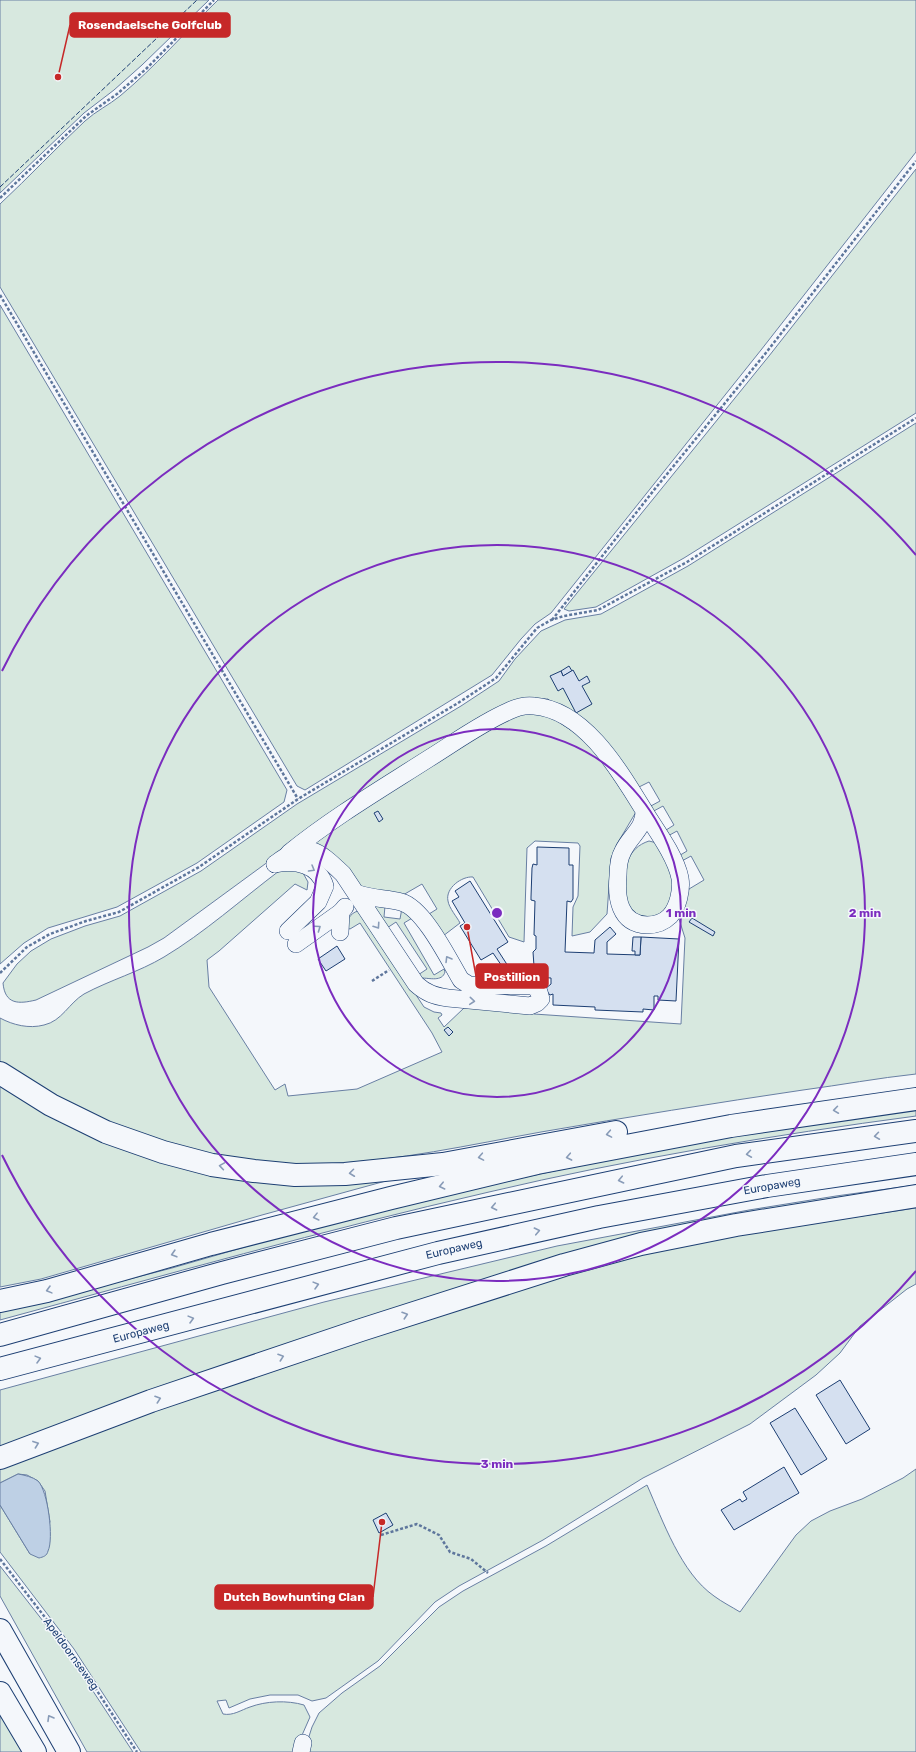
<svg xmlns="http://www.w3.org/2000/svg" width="916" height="1752" font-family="Rubik,sans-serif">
<rect width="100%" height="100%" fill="#f4f7fb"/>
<g fill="#d7e8df" stroke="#687fa3">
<path d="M0,0H209L142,65L114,90L84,113L0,193Z"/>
<path d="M218,0H916V152L761,350L551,613L535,624L521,639L492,675L305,790L297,786L0,287V204C29,177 56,148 85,121C96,111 109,105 120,96C155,67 185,32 218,0Z"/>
<path d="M916,169V413L684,558L596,607L569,611L564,609L769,356Z"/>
<path d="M0,305L287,790L284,802L197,863L117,907L48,928L24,943L0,964Z"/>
<path d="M916,423V1074C878,1078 841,1085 803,1090C715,1103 628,1117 541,1132C469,1145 398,1161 325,1164C210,1169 93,1127 0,1062V1018C13,1025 29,1029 44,1025C62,1021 69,1003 84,994C110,980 139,972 164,957C204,933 242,899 279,871L287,867L303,873L308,882L307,890L295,884L219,951L207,960L209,987L275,1090L285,1084L288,1096L357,1089L442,1052L432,1033L360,923L350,929L347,928C346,921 350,913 358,911L361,912L424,1007L434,1012L441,1013L442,1015L438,1018L444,1027L464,1008L532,1010L534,1014L681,1024L685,938L679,919L689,889L704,880L691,856L680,862L677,857L687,851L677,831L666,837L663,832L674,825L663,806L652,812L649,807L660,801L649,782L637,788L548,699H531L306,834L164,938L148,947L36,1000C19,1004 5,1005 3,983L17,964L31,951L51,939L85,926L120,916L201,871L297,804L461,706L499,681L515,659L541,631L565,620L601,614L688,566Z"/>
<path d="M544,712L590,743L636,812L617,844L611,858L607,914L590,932L572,936L573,907L578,896L580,846L578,843L535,841L527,848L524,942L509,937L473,877C462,876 445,888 448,901C449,908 457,917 460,923L443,936L429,914L437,909L422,884L403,895L361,889L316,845L314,839L510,714Z"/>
<path d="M649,841L657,843C670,869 683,889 661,915L643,918C636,914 628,909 625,901C624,898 624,892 624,889C624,868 627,848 649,841Z"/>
<path d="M372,904L385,906L384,917L400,919L402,908L414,917L404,923L434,975L444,969L445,972C442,982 430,978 421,978L418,975L427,969L396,922L387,928Z"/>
<path d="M0,1084L103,1140L393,1179L262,1215L41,1279L0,1287Z"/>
<path d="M916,1109V1116C773,1135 629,1159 489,1192C324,1230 162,1276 0,1320V1309L68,1295L172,1268L276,1238L488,1185L611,1159L739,1135Z"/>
<path d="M916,1185L751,1214L0,1452V1390L324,1302L557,1246L749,1210L836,1196Z"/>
<path d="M916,1208V1284L907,1289L860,1326L840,1353L816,1375L750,1424L643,1478L543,1540L459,1586L435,1602L378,1661L326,1698L312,1701L298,1695H270L250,1699L229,1708L226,1700L217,1701L223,1714C233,1716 241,1710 250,1707C266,1701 287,1700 304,1705L310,1717L299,1742L297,1752H141L74,1649L0,1552V1505L30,1554L50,1522L45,1491L38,1481L27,1475L18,1474L0,1483V1464L238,1380L620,1258L719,1237Z"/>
<path d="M916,1469V1752H304L312,1727L319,1713L342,1693L380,1666L439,1607L463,1591L546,1546L647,1485C663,1521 681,1573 714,1596C722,1602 732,1607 740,1612L796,1535L811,1521L830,1511L862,1499L903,1478Z"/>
<path d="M0,1566L68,1653L133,1752H87L0,1596Z"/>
<path d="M0,1709L24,1752H0Z"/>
</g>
<path fill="#bed0e5" stroke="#687fa3" d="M18,1474C24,1475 33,1477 38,1481C48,1491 54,1539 48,1551C47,1556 43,1557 39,1558L30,1554L0,1505V1483Z"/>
<g fill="#d5e0f0" stroke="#1d3f73">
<path d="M569,666L572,671L563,676L561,671Z"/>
<path d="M573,670L579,681L587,676L590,682L582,686L592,704L576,713L563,688L558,691L550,676L561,671L563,676Z"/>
<path d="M378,811L383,819L379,822L374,813Z"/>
<path d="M537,847L569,848V865H573V899L571,902L567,901L565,952L594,953L595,940L610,927L616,934L607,942V954L640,955L641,937L679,939L676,1001L658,1000V996H654V1010L643,1009V1012L595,1010V1007L553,1005V994L550,995L545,989L551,984V978L508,975L493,953L481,960L460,926L465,923L452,901L459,897L455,891L470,881L508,942L497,949L508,966L532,967L534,966L533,952L536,949V936L534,935L535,901L531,900V897L532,868L533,864L537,865Z"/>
<path d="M692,918L715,932L713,936L689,922Z"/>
<path d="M633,937H641L640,955H635V951H632Z"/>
<path d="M337,946L345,959L326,971L318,959Z"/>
<path d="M448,1027L453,1032L449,1036L444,1030Z"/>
<path d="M840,1380L870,1429L846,1444L816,1395Z"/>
<path d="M795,1408L827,1459L801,1475L770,1423Z"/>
<path d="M784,1467L799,1493L734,1530L721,1510L740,1499L742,1502L747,1499L743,1492Z"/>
<path d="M386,1513L393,1525L379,1533L373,1520Z"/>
</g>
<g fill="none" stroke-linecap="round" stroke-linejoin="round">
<g stroke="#1d3f73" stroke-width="18">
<g id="minor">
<path d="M289,853C332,818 381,789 428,759C454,743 481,723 509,711C517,707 526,705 534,706C587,710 623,777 648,817C659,834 676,858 680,878C682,890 678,907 670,916C664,922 655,925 647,925C619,924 616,897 618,876C618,867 619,858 623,851C630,836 645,828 644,810"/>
<path d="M275,864C306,840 317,849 343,874L416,984C426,993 434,996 448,998L530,1006L537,1003L541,999L539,992L534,986L469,985L461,980C449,960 424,908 401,902C386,898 371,899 356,893"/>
<path d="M275,864C296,860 318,864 325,886L318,902L288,931"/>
<path d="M340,932L341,912L345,907"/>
<path d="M296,944L341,912"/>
<path d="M301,1752L303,1743"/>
</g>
</g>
<g stroke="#1d3f73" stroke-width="24">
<g id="major">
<path d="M0,1630L69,1752"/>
<path d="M0,1693L35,1752"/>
</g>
</g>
<g stroke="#1d3f73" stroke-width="24">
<g id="highway">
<path d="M0,1073L51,1105L106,1132L163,1152L212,1165L254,1171L295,1175L345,1174L443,1164L616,1132"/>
<path d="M0,1301L47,1291L211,1244L391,1198L537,1163L731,1126L916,1099"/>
<path d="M0,1335L222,1273L396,1228L736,1156L916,1131"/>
<path d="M0,1369L438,1253L599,1217L767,1186L916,1164"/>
<path d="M0,1458L151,1401L361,1330L564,1265L641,1244L736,1225L916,1196"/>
</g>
</g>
<g stroke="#5e769c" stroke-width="2.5" stroke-dasharray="3 2" stroke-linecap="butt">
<path d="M0,198L86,116L117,94L146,69L214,0"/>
<path d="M0,295L298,799"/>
<path d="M552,620L654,490L765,354L916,161"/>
<path d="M0,973L27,947L50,934L86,921L119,912L199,867L298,799L458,703L496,678L537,628L551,620L564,616L598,610L687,562L916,418"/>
<path d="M372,981L389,970"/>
<path d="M381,1535L417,1524L439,1535L450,1552L471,1559L488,1573"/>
<path d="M0,1559L71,1651L137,1752"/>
</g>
<use href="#minor" stroke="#f4f7fb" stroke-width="17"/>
<use href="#major" stroke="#f4f7fb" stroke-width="22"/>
<use href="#highway" stroke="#f4f7fb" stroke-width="22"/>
<path stroke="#1d3f73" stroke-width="1" stroke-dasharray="5 2" stroke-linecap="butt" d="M0,187L197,0"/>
</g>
<defs><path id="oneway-chevron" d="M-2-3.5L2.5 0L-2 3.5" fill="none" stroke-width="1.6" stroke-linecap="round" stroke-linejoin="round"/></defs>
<g stroke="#889bb7">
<use href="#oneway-chevron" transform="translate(312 869) rotate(30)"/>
<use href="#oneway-chevron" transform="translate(377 926) rotate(56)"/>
<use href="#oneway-chevron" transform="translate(318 928) rotate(-35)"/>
<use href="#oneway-chevron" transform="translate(448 959) rotate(-121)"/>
<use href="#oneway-chevron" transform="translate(472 1001) rotate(5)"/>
<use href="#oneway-chevron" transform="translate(836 1110) rotate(172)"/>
<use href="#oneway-chevron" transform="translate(609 1134) rotate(170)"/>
<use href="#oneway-chevron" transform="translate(877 1136) rotate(172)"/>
<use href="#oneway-chevron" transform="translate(749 1154) rotate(172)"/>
<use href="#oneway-chevron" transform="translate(481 1157) rotate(170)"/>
<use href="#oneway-chevron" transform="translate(569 1157) rotate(169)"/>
<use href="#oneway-chevron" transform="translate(222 1166) rotate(-171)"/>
<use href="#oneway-chevron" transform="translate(352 1173) rotate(173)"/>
<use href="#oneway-chevron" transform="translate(621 1180) rotate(168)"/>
<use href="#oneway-chevron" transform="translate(442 1186) rotate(167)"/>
<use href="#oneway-chevron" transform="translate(494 1207) rotate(168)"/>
<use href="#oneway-chevron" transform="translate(316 1217) rotate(166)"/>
<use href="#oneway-chevron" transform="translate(537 1231) rotate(-12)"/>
<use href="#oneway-chevron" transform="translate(174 1254) rotate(164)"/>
<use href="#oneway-chevron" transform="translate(316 1285) rotate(-15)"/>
<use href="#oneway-chevron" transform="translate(49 1290) rotate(165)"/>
<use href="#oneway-chevron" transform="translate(405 1315) rotate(-18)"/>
<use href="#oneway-chevron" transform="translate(191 1319) rotate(-15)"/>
<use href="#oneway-chevron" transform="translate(281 1357) rotate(-19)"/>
<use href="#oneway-chevron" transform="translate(38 1359) rotate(-15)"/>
<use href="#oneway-chevron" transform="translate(158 1399) rotate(-19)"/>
<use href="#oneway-chevron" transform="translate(36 1444) rotate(-20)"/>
<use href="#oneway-chevron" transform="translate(50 1718) rotate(-120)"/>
</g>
<g fill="none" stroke="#7b2cbf" stroke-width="2">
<circle cx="497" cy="913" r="184"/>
<circle cx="497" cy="913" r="368"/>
<path d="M916 1271A551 551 0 0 1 2 1155M2 671A551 551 0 0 1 916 555"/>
</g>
<g text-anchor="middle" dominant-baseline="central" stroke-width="3" stroke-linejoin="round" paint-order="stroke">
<g font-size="11" fill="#1d3f73" stroke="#f4f7fb">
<text transform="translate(772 1186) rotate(-10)">Europaweg</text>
<text transform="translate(454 1249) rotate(-13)">Europaweg</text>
<text transform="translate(141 1332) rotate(-15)">Europaweg</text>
<text transform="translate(71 1654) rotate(54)">Apeldoornseweg</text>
</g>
</g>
<circle cx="497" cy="913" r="6" fill="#7b2cbf" stroke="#f4f7fb" stroke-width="2"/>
<g font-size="12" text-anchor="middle" font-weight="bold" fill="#7b2cbf" stroke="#f4f7fb" stroke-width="3" stroke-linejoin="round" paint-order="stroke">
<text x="681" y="917">1 min</text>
<text x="865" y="917">2 min</text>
<text x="497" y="1468">3 min</text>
</g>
<path fill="none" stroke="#c62828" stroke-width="1.5" d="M58 77L70 25M467 927L476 976M382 1522L373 1597"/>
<g fill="#c62828" stroke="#f4f7fb" stroke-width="1.5">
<circle cx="58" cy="77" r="4"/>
<circle cx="467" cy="927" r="4"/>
<circle cx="382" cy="1522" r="4"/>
</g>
<g fill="#c62828" stroke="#c62828" stroke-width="1.5">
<rect x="70" y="13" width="160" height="24" rx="4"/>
<rect x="476" y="964" width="72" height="24" rx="4"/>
<rect x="215" y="1585" width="158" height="24" rx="4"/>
</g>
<g font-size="12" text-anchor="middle" font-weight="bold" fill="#fff">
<text x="150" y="29">Rosendaelsche Golfclub</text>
<text x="512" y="981">Postillion</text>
<text x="294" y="1601">Dutch Bowhunting Clan</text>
</g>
</svg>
